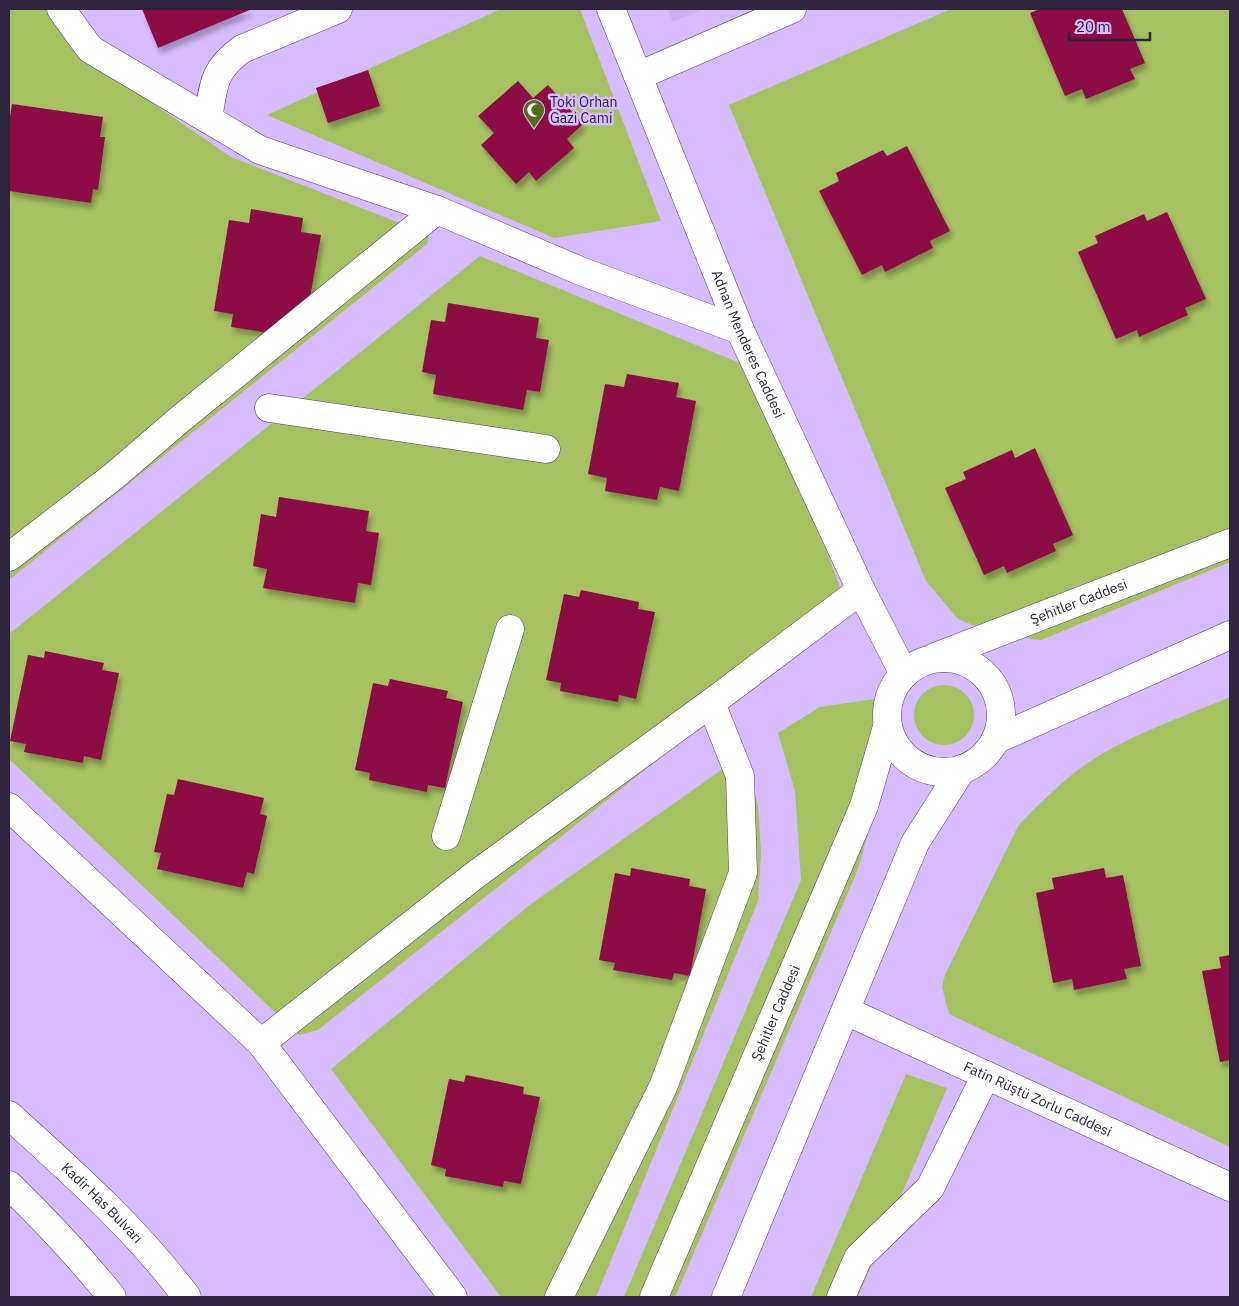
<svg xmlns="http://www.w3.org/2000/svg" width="1239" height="1306" font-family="'IBM Plex Sans',sans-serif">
<defs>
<filter id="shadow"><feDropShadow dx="3" dy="5.5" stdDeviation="2.5" flood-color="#0004"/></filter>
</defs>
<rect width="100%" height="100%" fill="#d6bbfe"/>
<path fill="#cdaff8" d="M668,9H704L673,22Z"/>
<g fill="#a5c161">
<path d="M9,9H50L84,56L231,157L420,231L429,238L427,244L9,580Z"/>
<path d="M501,9H580L661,221L554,238L267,115Z"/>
<path d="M951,9H1230V562L1041,640L998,635L958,619L926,581L729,105Z"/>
<path d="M480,256L742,364L763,381L844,598L841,614L318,1030L299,1035L9,759V634Z"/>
<circle cx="944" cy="715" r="30"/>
<path d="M1230,697V1147L949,1014L942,987L945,975L1018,826C1038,805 1062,781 1085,765C1128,735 1183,717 1230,697Z"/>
<path d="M881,698L874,813L858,869L675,1297H624L801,880L795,791L778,733L820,707Z"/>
<path d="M744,754L758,805L761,853L758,901L596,1297H501L331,1069L531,904Z"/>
<path d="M906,1074L947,1088L858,1297H811Z"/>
</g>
<g fill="#8c0b44" filter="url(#shadow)">
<path d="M142,9H252L158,48Z"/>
<path d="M1040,9H1122L1145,63L1130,69L1135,79L1086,99L1082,89L1065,96L1030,13Z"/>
<path d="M368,70L380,106L328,123L316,88Z"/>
<path d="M518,81L533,98L548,85L583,124L567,139L574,148L536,181L529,172L516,184L481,145L494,133L478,116Z"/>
<path d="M12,104L103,117L100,137H105L98,190L93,189L91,203L9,191V123Z"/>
<path d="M907,146L950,231L930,241L933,248L885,272L882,265L862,275L819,191L839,181L836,173L883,150L887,156Z"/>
<path d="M251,209L303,218L301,232L321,235L305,326L283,335L231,327L233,314L214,311L229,220L249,223Z"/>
<path d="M1167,212L1206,299L1185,308L1188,315L1139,337L1137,330L1116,339L1078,252L1098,243L1095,236L1144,214L1147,221Z"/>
<path d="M448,303L539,318L536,338L549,340L540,392L527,390L523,410L433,394L436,375L422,372L431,320L445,322Z"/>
<path d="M627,374L679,383L676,397L696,401L679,491L660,487L657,500L605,491L607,478L588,474L605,384L624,387Z"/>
<path d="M1035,448L1073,535L1053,544L1056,551L1007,573L1004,566L984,575L945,488L966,479L963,472L1012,450L1015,458Z"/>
<path d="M279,497L369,511L366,531L379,533L371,585L358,583L355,603L263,588L267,569L253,566L261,514L276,517Z"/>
<path d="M581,590L639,602L638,609L655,612L636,699L619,695L618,702L560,691L561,683L546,680L564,594L579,597Z"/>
<path d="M45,651L104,663L102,670L119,673L101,760L84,756L83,763L24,752L26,744L10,741L28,655L44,658Z"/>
<path d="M390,679L448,691L446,698L463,702L445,788L428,785L427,792L369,780L370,773L355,770L373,683L388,686Z"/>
<path d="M178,779L264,798L260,814L267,816L254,874L247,872L243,888L157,869L161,853L154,852L167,794L174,795Z"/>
<path d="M631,868L690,879L689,886L706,889L690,976L674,973L672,980L613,970L615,963L599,960L615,873L630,876Z"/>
<path d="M1104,868L1106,878L1123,875L1141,966L1124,969L1127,979L1074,990L1072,979L1053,983L1036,893L1054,889L1052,878Z"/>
<path d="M1230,955V1060L1220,1062L1202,971L1221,968L1219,957Z"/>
<path d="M466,1075L524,1087L523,1094L540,1097L521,1184L504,1181L503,1187L445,1176L446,1169L431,1165L449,1079L464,1082Z"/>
</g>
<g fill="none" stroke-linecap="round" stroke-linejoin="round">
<g stroke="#553c75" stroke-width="29">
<g id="minor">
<path d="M61,9L90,49L260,150L437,210L583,272L740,330"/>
<path id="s1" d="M611,9L740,330L861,590L904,674"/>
<path d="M638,76L792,9"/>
<path d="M208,119C214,85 212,71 242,49L338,9"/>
<path d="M269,408L546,449"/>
<path d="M9,557L114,476L179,420L437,210"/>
<path id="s2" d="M935,657L1230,543"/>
<circle cx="944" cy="715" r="57"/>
<path d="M995,740L1230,635"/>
<path d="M9,807L261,1043L453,1297"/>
<path d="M446,836L510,629"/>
<path id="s3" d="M846,1011L1230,1187"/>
<path d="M261,1043L475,875L711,703L861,590"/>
<path d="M559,1297L663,1087L743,873L740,776L711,703"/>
<path id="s4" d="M654,1297L864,806L887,727"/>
<path d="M726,1297L915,843L962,769"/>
<path d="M841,1297L858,1258L930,1188L986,1075"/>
</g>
</g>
<g stroke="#553c75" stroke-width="29">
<g id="highway">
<path id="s5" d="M9,1115C73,1173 135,1228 187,1297"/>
<path d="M9,1185C46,1221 80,1257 112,1297"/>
</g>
</g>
<use href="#minor" stroke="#fff" stroke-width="28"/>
<use href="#highway" stroke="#fff" stroke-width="28"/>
</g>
<defs>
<g id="mosque-pin" transform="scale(1.125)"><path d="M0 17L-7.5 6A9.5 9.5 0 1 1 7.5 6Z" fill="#566b19" stroke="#d6bbfe"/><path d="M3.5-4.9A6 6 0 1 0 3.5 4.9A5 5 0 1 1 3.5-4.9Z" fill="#fff"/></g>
</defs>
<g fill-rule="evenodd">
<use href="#mosque-pin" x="534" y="110"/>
</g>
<g text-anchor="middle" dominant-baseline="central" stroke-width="5" stroke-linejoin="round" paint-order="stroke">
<g font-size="14" fill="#2e243d" stroke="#d6bbfe" text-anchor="start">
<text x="550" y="102">Toki Orhan<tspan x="550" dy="16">Gazi Cami</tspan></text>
</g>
<g font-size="14" fill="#2e243d" stroke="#d6bbfe">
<text stroke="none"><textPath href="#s1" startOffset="362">Adnan Menderes Caddesi</textPath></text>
<text stroke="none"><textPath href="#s2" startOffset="154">Şehitler Caddesi</textPath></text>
<text stroke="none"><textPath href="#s4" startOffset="309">Şehitler Caddesi</textPath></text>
<text stroke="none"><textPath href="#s3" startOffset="211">Fatin Rüştü Zorlu Caddesi</textPath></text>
<text stroke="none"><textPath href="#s5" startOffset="128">Kadir Has Bulvarı</textPath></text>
</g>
</g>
<rect width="1239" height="1306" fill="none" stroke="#2e243d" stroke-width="20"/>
<path d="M1069 32v8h81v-8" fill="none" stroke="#2e243d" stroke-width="2.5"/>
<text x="1076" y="32" font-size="15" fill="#2e243d" stroke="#d6bbfe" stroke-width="4" paint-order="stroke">20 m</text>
</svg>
